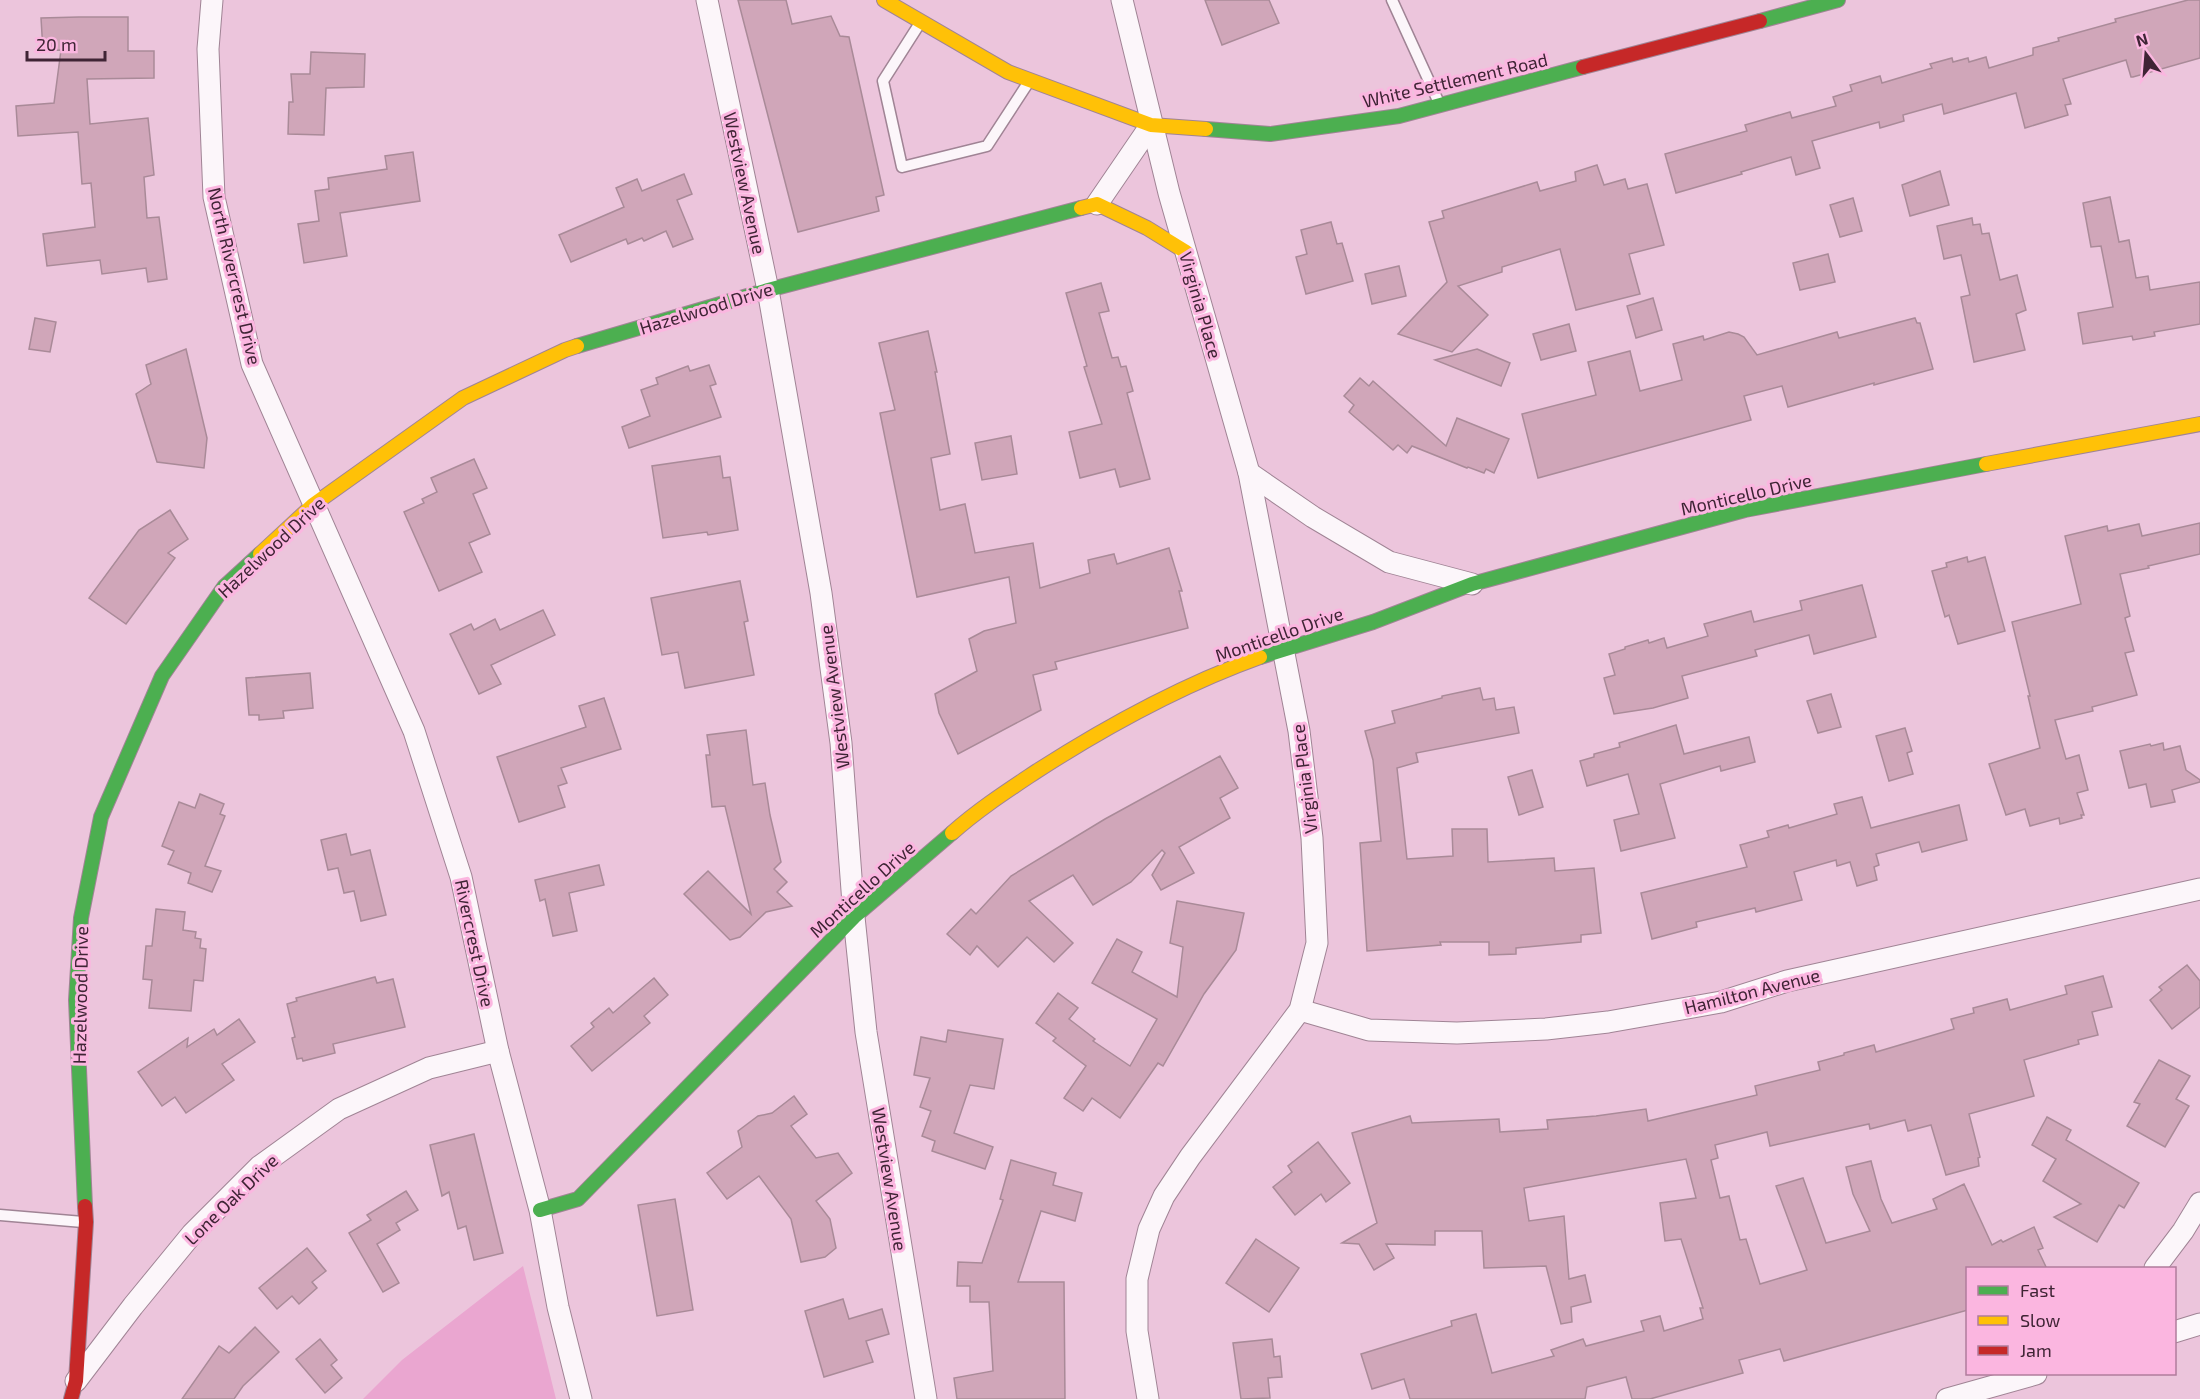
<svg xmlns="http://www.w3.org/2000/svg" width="2200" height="1399" font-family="'Exo 2',sans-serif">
<rect width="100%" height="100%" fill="#ecc5dc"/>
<path fill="#eaa6d0" d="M523,1266L556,1399H363L402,1360Z"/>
<g fill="#d0a6b9" stroke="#a98a98" stroke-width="1.5">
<path d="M738,0H786L792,24L831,16L840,36L849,37L884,195L876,197L879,211L798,232Z"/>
<path d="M1205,0H1269L1279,23L1222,45Z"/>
<path d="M2188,0H2200V58L2133,77H2131L2126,60L2063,79L2071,104L2065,105L2068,115L2025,128L2016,93L1944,114L1942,104L1903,115L1904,121L1880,128L1879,122L1812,141L1820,168L1796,175L1791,157L1741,172L1742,174L1676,193L1665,154L1747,131L1745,125L1790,112L1792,118L1836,106L1833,97L1852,91L1850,85L1880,76L1882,83L1932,68L1930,64L1952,58L1953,62L1968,58L1969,62L1986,57L1989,68L2033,55V48L2059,41L2058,38L2116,22L2115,19Z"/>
<path d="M79,17H128V51H154V78L87,79L90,124L148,118L154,175L144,177L147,218L159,217L167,279L148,282L146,268L102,274L100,260L47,266L43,234L95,227L91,183L82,184L78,132L18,136L16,106L54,103L61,50L43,51L41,18Z"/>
<path d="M311,52L365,54L364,87L326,88L324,135L288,134L289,102H293L291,74H310Z"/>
<path d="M413,152L420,201L340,213L347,256L304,263L298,224L319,221L315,191L329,189L328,178L387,169L385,156Z"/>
<path d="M1597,165L1604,185L1625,179L1628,189L1647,184L1664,245L1629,254L1640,294L1576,310L1560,249L1502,267V272L1458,286L1488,315L1452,352L1398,334L1447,282L1429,222L1444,218L1442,211L1537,182L1540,191L1576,181L1575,172Z"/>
<path d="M1940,171L1949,205L1910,216L1902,185Z"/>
<path d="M684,174L692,194L677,200L693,239L673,247L666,231L644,241L642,238L628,244L626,239L571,262L559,235L624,207L616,188L637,179L642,191Z"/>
<path d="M2110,197L2119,242L2129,240L2136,278L2148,276L2150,290L2200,282V324L2154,332L2155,336L2133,340L2132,336L2083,344L2078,313L2113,307L2101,246L2091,247L2083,203Z"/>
<path d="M1853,198L1862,231L1840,237L1830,205Z"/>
<path d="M1972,218L1973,225L1980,224L1982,234L1989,233L2000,280L2017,275L2026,310L2016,314L2025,350L1974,362L1961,297L1970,295L1961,255L1944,259L1937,226Z"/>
<path d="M1331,222L1337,244L1342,243L1353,281L1306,294L1296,257L1307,254L1301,230Z"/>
<path d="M1828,254L1835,282L1800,290L1793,263Z"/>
<path d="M1399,266L1406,296L1372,304L1365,274Z"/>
<path d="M1101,283L1109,311L1099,313L1112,358L1118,357L1121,367L1126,366L1133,391L1127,393L1150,479L1120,487L1115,469L1080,478L1069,432L1102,424L1084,367L1087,366L1066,293Z"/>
<path d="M1653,298L1662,330L1636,338L1627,306Z"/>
<path d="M35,318L56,322L50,352L29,349Z"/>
<path d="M1915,318L1917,323H1920L1933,369L1874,385V383L1788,407L1782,386L1744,396L1751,420L1538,478L1522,414L1596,395L1588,362L1630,351L1640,391L1682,380L1673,344L1703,336L1704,340L1729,332L1738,334L1744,337L1757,355L1837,332L1839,338Z"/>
<path d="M1569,324L1576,351L1541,360L1533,334Z"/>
<path d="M928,331L937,372H935L950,454L931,458L940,510L965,504L975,553L1033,543L1040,588L1090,573L1088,560L1114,554L1117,564L1169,548L1182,591H1179L1188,628L1055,662L1057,669L1033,675L1041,710L958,754L939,713L935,694L977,671L969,639L984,631L1016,623L1009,577L917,597L880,413L895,410L879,343Z"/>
<path d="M186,349L207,438L204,468L157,462L136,394L151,384L146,365Z"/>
<path d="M1477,349L1510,363L1501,386L1435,360Z"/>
<path d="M709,365L716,384L710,386L721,417L629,448L622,427L650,416L641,390L658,384L656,378L688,366L690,371Z"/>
<path d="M1360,378L1369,386L1373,381L1446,446L1457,418L1509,439L1494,473L1486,469L1484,473L1468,467L1467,468L1412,446L1407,453L1398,445L1393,450L1349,412L1354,405L1344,396Z"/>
<path d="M1011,436L1017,474L982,480L975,443Z"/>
<path d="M720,456L723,478L730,477L738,530L708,535L707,532L663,538L652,466Z"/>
<path d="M474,459L487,488L473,494L490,534L469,543L482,572L439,591L404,512L424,503L422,499L437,492L431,478Z"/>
<path d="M170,510L188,539L168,553L175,558L126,624L89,598L139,530Z"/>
<path d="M2200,523V554L2148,566L2149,568L2120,574L2130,616L2125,618L2134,651L2125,653L2137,695L2092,707L2093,711L2055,720L2066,759L2079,755L2088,790L2077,793L2084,815H2081L2082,818L2060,824L2059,818L2030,826L2025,809L2006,815L1989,764L2040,748L2028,696H2030L2012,622L2081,604L2065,536L2107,526L2108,531L2139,524L2142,536Z"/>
<path d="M1967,557L1968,562L1985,557L2005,631L1958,644L1949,615L1945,617L1932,571L1947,567L1946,563Z"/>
<path d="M740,581L748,621L744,622L754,675L685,688L678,652L662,655L651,598Z"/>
<path d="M1862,585L1876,637L1814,654L1809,635L1755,650L1757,656L1682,676L1688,698L1653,708L1614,714L1604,678L1615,675L1609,654L1625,649V647L1648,640L1649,643L1664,638L1667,648L1708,636L1704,624L1751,611L1754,622L1802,610L1800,601Z"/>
<path d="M543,610L555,635L491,665L501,684L479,694L450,634L471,624L474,630L495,619L500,630Z"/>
<path d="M310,673L313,708L283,711L284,718L259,720V715H249L246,678Z"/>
<path d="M1480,688L1483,700L1494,698L1496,710L1514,707L1519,733L1416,753L1418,762L1397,768L1407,859L1453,856L1452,829H1487L1488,862L1554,858L1555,871L1594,868L1601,933L1581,935V942L1516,948V954L1489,955V942H1440L1441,945L1367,951L1360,843L1381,841L1373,760L1365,731L1395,723L1392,711L1442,698V696Z"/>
<path d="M1831,694L1841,727L1818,733L1807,701Z"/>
<path d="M604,698L621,749L561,768L567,783L558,786L565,807L519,822L497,757L586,727L579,706Z"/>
<path d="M1676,725L1684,754L1749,737L1755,762L1721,771L1720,766L1660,784L1675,838L1621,851L1614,820L1639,814L1628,774L1587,786L1580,761L1594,757V754L1620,747L1619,743Z"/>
<path d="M1905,728L1912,751L1907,753L1913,774L1889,781L1876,736Z"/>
<path d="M746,730L753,785L765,783L770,815L781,862L774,869L787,882L777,892L792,906L766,912L740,937L730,940L684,894L708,871L751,914L725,806L712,807L706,755H710L707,735Z"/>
<path d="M2163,743L2164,750L2180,746L2186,770L2200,780V782L2172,790L2175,802L2151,807L2146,784L2129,788L2120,751L2150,744L2151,746Z"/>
<path d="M1220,756L1238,788L1220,798L1230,818L1179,847L1194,873L1161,890L1152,875L1165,853L1162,850L1131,882L1093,905L1073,875L1029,901L1073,943L1054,962L1027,937L998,967L977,946L970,955L947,934L971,909L976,914L1011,876L1105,819Z"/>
<path d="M1532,770L1543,807L1519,815L1508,777Z"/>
<path d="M200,794L224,804L220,814L225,816L205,866L221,871L212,892L188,883L191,873L168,864L174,851L162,846L179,802L195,808Z"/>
<path d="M1862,797L1871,828L1959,805L1967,840L1922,852L1919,842L1876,854L1879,865L1874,867L1877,880L1857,886L1850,862L1837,866L1836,860L1794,872L1802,900L1756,912L1755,908L1696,922L1697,927L1652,939L1641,893L1747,867L1740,845L1769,837L1767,831L1788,825L1789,828L1837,814L1834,804Z"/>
<path d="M346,834L351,855L370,850L386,915L361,921L354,891L344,893L338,868L328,870L321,840Z"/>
<path d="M599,865L604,885L569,893L577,931L553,936L545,899L540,901L535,880Z"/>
<path d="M1177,901L1244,913L1236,950L1204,994L1163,1066L1158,1063L1120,1118L1092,1098L1083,1111L1064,1098L1086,1066L1053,1041L1056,1038L1036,1023L1058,993L1078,1008L1069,1019L1095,1039L1093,1041L1130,1066L1157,1019L1092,983L1117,939L1142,952L1132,972L1177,997L1183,947L1170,943Z"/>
<path d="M156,909L185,912L183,930L196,932L195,938L201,939L200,948L206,949L203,981L194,980L191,1011L149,1008L152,980L143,979L146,946H152Z"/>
<path d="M2187,965L2200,981V1007L2172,1029L2150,1000L2162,990L2159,987Z"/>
<path d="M2103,976L2112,1007L2092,1012L2098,1035L2078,1040L2079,1044L2024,1060L2034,1096L1969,1114L1980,1157L1978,1158L1979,1166L1946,1175L1931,1125L1908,1131L1905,1120L1870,1129L1869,1124L1770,1146L1767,1132L1715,1145L1718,1158L1711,1160L1720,1198L1729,1196L1740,1240L1746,1239L1760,1284L1807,1270L1776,1186L1803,1178L1826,1243L1870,1231L1853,1194L1846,1167L1871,1161L1881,1199L1892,1223L1937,1209L1933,1199L1964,1184L1992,1245L2001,1240L2003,1242L2034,1227L2043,1248L2038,1250L2047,1269H1968V1310L1784,1361L1780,1349L1739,1360L1743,1373L1650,1399H1632L1626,1377L1587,1387L1585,1399H1410L1404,1379L1372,1389L1361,1354L1452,1326L1451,1321L1476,1314L1492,1373L1554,1356L1551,1350L1583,1339L1586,1346L1644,1331L1641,1321L1660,1316L1664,1331L1703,1319L1700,1308H1703L1681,1239L1665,1241L1660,1203L1696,1198L1686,1159L1524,1188L1529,1221L1564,1216L1569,1279L1585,1275L1591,1302L1571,1307L1572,1322L1561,1324L1546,1266L1484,1268L1482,1231H1435V1245L1386,1244L1394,1258L1374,1270L1359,1244L1342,1243L1377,1223L1352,1133L1410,1116L1412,1123L1499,1119L1500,1132L1548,1129L1547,1120L1596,1116L1646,1109L1648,1121L1757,1095L1755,1086L1820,1070L1818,1062L1844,1055V1053L1874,1045L1876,1052L1954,1029L1951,1019L1974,1013L1973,1008L2007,999L2010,1010L2067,994L2065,986Z"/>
<path d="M375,977L377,983L393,979L405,1027L333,1044L335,1053L303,1061L302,1058L297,1059L292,1038L295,1037L287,1004L297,1001L296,998Z"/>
<path d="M654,978L668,995L644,1016L650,1023L592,1071L571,1046L594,1027L591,1023L609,1008L613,1013Z"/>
<path d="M239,1019L255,1042L222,1064L234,1080L186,1113L175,1097L162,1106L138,1072L188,1038L187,1047L214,1029L217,1035Z"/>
<path d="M948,1030L1003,1039L994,1089L970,1085L954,1133L993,1147L985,1169L932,1151L935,1141L922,1136L931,1111L920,1107L930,1078L914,1075L921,1037L946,1042Z"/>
<path d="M2159,1060L2190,1076L2176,1099L2189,1106L2165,1147L2127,1126L2140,1104L2134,1102Z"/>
<path d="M794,1096L807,1114L791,1126L816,1158L838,1153L852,1173L816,1201L830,1219L836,1248L825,1257L801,1262L791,1219L759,1176L727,1199L707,1173L742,1147L738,1131L758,1116L772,1113Z"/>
<path d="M2047,1117L2071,1130L2066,1140L2139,1183L2124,1208L2119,1205L2097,1242L2054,1217L2081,1204L2043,1181L2056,1159L2032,1145Z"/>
<path d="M474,1134L503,1253L474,1260L466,1226L458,1229L449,1192L442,1196L430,1145Z"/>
<path d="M1318,1142L1350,1183L1326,1202L1321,1194L1295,1215L1273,1187L1292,1172L1288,1166Z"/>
<path d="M1011,1160L1056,1173L1053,1185L1082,1193L1075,1221L1041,1211L1018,1282H1064L1065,1399H957L954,1378L993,1371L989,1302H970V1286H957L958,1262L982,1263L1003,1200L1000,1199Z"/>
<path d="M406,1191L418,1210L396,1223L400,1230L377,1244L399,1283L383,1292L349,1233L371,1220L367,1215Z"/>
<path d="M675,1199L693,1310L657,1316L638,1205Z"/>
<path d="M1256,1239L1299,1268L1269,1312L1226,1283Z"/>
<path d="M307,1248L326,1271L312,1282L317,1288L299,1304L292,1296L277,1309L259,1288Z"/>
<path d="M843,1299L849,1319L882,1309L889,1334L866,1341L873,1362L824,1377L805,1311Z"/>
<path d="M255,1327L279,1352L243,1386L234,1399H182L219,1346L229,1353Z"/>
<path d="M320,1339L337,1360L331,1365L342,1378L325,1393L296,1359Z"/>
<path d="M1272,1339L1274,1357L1280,1356L1282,1377L1268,1378L1270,1398L1241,1399L1233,1343Z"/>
</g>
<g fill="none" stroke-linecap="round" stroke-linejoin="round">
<g stroke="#a08495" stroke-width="13">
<g id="lane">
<path d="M1392,0L1439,103"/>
<path d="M920,23L883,81L902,167L987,146L1028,83"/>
<path d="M0,1215L83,1222"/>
</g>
</g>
<g stroke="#a08495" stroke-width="23">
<g id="street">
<path d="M212,0L208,49L214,197L252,364L414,731L461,877L498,1051L540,1210L558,1307L581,1399"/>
<path d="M707,0L768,290L821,593L841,743L854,917L866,1032L926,1399"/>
<path d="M1122,0L1169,193L1249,473L1299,731L1312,838L1317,943L1300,1010L1190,1157L1164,1196L1149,1229L1137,1279V1331L1148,1399"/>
<path d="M1097,204L1151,125"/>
<path d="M1249,473L1313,517L1389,562L1472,584"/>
<path d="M1300,1010L1369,1030L1457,1033L1546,1029L1608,1022L1721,1002L1787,981L2200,889"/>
<path d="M2155,1268L2183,1231L2200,1203"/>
<path d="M2174,1332L2200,1324"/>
<path d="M76,1381L133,1306L192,1234L260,1166L339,1109L429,1068L498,1051"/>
<path d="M1947,1399L2036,1374"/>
</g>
</g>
<g stroke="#a08495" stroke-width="16">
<g id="fast">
<path d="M1760,21L1838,0"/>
<path d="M1206,129L1270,134L1399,116L1583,67"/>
<path d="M577,346L768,290L1081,208"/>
<path d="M1260,657L1373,622L1472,584L1745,510L1986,464"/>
<path d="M85,1206L76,1000L81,918L101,817L162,676L224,587L260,554"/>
<path d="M540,1210L578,1199L854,917L952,833"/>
</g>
</g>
<g stroke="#a08495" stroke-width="16">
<g id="slow">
<path d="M884,0L1008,72L1151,125L1206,129"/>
<path d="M1081,208L1097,204L1147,228L1186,252"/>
<path d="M1986,464L2200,424"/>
<path d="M260,554L313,505L463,398L565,350L577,346"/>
<path d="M952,833C979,809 1007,791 1037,771C1107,726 1182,685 1260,657"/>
</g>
</g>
<g stroke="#a08495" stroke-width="16">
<g id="jam">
<path d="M1583,67L1760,21"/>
<path d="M71,1399L76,1381L86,1222L85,1206"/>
</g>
</g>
<use href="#lane" stroke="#fcf6fa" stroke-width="10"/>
<use href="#street" stroke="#fcf6fa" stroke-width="21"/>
<use href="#fast" stroke="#4caf50" stroke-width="14"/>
<use href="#slow" stroke="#ffc107" stroke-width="14"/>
<use href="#jam" stroke="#c62828" stroke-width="14"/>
</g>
<g text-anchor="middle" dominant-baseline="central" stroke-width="6" stroke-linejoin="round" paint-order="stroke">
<g font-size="18" fill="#3f2435" stroke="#fbb6e0">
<text transform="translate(1455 80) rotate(-13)">White Settlement Road</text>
<text transform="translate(745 183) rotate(78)">Westview Avenue</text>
<text transform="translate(235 276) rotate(77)">North Rivercrest Drive</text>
<text transform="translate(1201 305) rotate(74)">Virginia Place</text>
<text transform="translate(706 308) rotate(-17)">Hazelwood Drive</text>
<text transform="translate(1746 494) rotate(-13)">Monticello Drive</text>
<text transform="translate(271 547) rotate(-43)">Hazelwood Drive</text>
<text transform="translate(1279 634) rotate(-19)">Monticello Drive</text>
<text transform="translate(834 697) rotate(-97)">Westview Avenue</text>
<text transform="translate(1304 779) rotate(-97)">Virginia Place</text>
<text transform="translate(862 889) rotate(-42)">Monticello Drive</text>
<text transform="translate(475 943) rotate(78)">Rivercrest Drive</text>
<text transform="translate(1752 991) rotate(-14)">Hamilton Avenue</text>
<text transform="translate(80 995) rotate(-89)">Hazelwood Drive</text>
<text transform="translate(890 1179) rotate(81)">Westview Avenue</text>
<text transform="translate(231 1199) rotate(-44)">Lone Oak Drive</text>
</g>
</g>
<rect x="1966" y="1267" width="210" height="108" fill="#fbb6e0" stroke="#b07c9c" stroke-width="1.5"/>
<rect x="1978" y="1286" width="30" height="9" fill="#4caf50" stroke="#b07c9c" stroke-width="1.5"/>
<text x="2020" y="1297" font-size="18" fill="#3f2435">Fast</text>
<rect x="1978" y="1316" width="30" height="9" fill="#ffc107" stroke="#b07c9c" stroke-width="1.5"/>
<text x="2020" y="1327" font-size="18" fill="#3f2435">Slow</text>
<rect x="1978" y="1346" width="30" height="9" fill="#c62828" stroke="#b07c9c" stroke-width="1.5"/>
<text x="2020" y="1357" font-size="18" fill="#3f2435">Jam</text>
<g transform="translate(2146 54) rotate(344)" stroke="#fbb6e0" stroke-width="4.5" paint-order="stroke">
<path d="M0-4.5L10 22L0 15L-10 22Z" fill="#3f2435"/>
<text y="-9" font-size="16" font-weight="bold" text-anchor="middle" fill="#3f2435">N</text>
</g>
<path d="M27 51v9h78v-9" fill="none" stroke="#3f2435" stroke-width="3"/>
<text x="36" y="51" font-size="18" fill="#3f2435" stroke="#fbb6e0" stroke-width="4.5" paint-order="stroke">20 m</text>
</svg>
